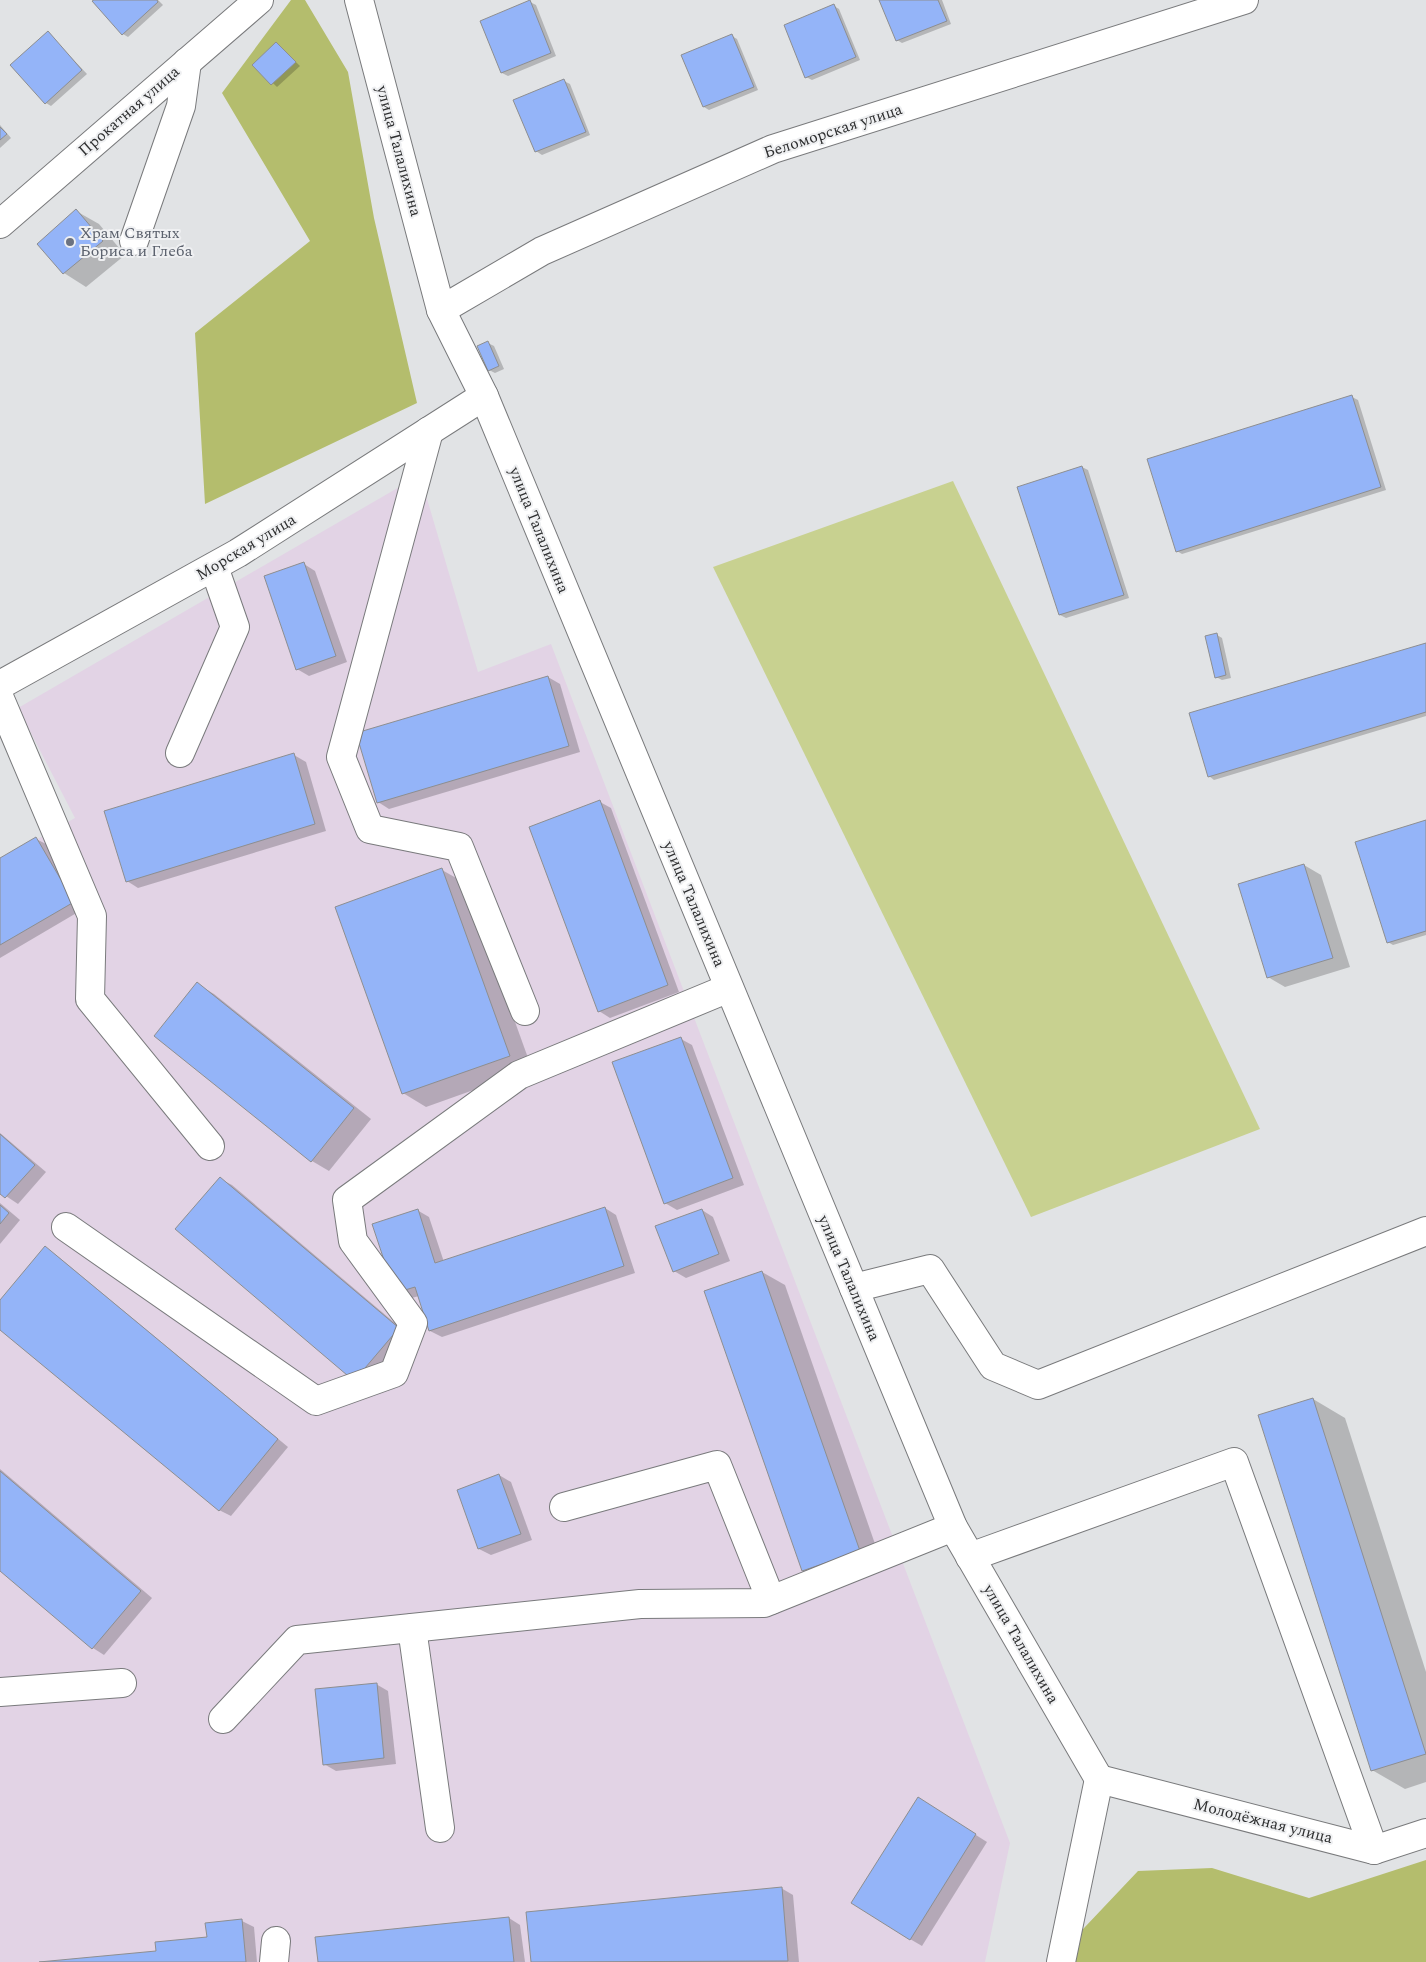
<svg xmlns="http://www.w3.org/2000/svg" width="1426" height="1962" font-family="Spectral,serif">
<rect width="100%" height="100%" fill="#e1e3e5"/>
<path fill="#e2d3e5" d="M420,475L478,672L551,644L1010,1843L985,1962H0V860L75,818L18,708Z"/>
<path fill="#c8d190" d="M953,481L1260,1129L1031,1217L713,567Z"/>
<g fill="#b4bd6d">
<path d="M291,0H305L348,72L374,218L417,403L205,504L195,333L310,241L222,93Z"/>
<path d="M1426,1860V1962H1064L1067,1946L1138,1871L1212,1868L1309,1898Z"/>
</g>
<g fill="#0003">
<path d="M95,0H158L163,5L128,37L123,34Z"/>
<path d="M880,0H942L951,24L902,43L897,40Z"/>
<path d="M530,2L536,5L556,56L508,76L502,73L481,22Z"/>
<path d="M834,6L839,9L860,60L812,80L806,77Z"/>
<path d="M48,33L87,74L51,106L46,103Z"/>
<path d="M732,36L737,39L758,90L709,110L704,107Z"/>
<path d="M276,43L300,66L277,87L254,65Z"/>
<path d="M564,81L570,84L590,135L542,155L536,151Z"/>
<path d="M0,125L11,138L0,148Z"/>
<path d="M76,211L99,224L125,255L86,287L64,273Z"/>
<path d="M488,343L494,346L504,369L495,373L489,370Z"/>
<path d="M1352,397L1358,400L1386,490L1182,554L1177,551Z"/>
<path d="M1082,467L1088,470L1129,598L1066,618L1060,615Z"/>
<path d="M304,564L315,571L347,662L309,676L297,669Z"/>
<path d="M1217,635L1222,638L1231,678L1222,680L1216,677Z"/>
<path d="M1426,644V716L1214,780L1209,776Z"/>
<path d="M548,677L560,684L580,752L389,809L378,802Z"/>
<path d="M294,755L306,762L326,831L138,888L127,881Z"/>
<path d="M600,802L611,808L679,992L610,1018L599,1011Z"/>
<path d="M1426,821V935L1393,945L1388,942Z"/>
<path d="M36,839L48,845L85,908L0,958V860Z"/>
<path d="M1304,865L1321,875L1350,967L1285,987L1268,977Z"/>
<path d="M442,870L465,883L532,1069L426,1107L403,1093Z"/>
<path d="M197,984L214,994L371,1119L329,1171L312,1161Z"/>
<path d="M681,1039L692,1045L744,1185L677,1210L665,1203Z"/>
<path d="M0,1133L46,1172L18,1204L0,1192Z"/>
<path d="M220,1179L232,1185L409,1335L366,1386Z"/>
<path d="M0,1203L20,1220L0,1244Z"/>
<path d="M605,1208L616,1215L635,1273L442,1337L430,1331L419,1296L408,1299L396,1293L417,1210L429,1217L444,1262Z"/>
<path d="M702,1210L713,1217L730,1261L686,1278L674,1271Z"/>
<path d="M45,1248L56,1255L288,1447L231,1516L219,1510L0,1329V1302Z"/>
<path d="M762,1272L785,1285L882,1564L826,1583L803,1570Z"/>
<path d="M1313,1399L1345,1418L1426,1672V1782L1405,1789L1372,1770Z"/>
<path d="M0,1469L152,1598L104,1655L93,1648L0,1569Z"/>
<path d="M499,1475L511,1482L532,1540L491,1555L479,1549Z"/>
<path d="M376,1684L388,1691L396,1764L336,1771L324,1764Z"/>
<path d="M930,1806L987,1842L922,1946L910,1939Z"/>
<path d="M781,1888L793,1895L799,1962H532L527,1913Z"/>
<path d="M509,1918L520,1925L525,1962H319Z"/>
<path d="M242,1921L254,1927L257,1962H52L157,1952L208,1938Z"/>
</g>
<g fill="#94b4f8" stroke="#8d8e90">
<path d="M94,0H157L158,2L122,35L92,1Z"/>
<path d="M530,0L551,53L501,73L480,21Z"/>
<path d="M879,0H938L947,21L896,41Z"/>
<path d="M834,4L856,57L805,78L784,25Z"/>
<path d="M48,31L82,70L45,104L10,65Z"/>
<path d="M732,34L754,87L703,107L681,55Z"/>
<path d="M276,42L296,62L271,85L252,65Z"/>
<path d="M564,79L586,132L535,152L513,100Z"/>
<path d="M0,127L7,134L0,140Z"/>
<path d="M76,209L103,241L63,274L37,244Z"/>
<path d="M488,341L499,366L488,371L477,346Z"/>
<path d="M1352,395L1381,487L1176,552L1147,459Z"/>
<path d="M1082,466L1124,595L1059,615L1017,487Z"/>
<path d="M304,562L336,656L296,670L264,576Z"/>
<path d="M1217,633L1226,675L1215,678L1205,636Z"/>
<path d="M1426,643V712L1208,777L1189,713Z"/>
<path d="M548,676L569,746L377,803L356,733Z"/>
<path d="M294,753L315,824L126,882L104,811Z"/>
<path d="M600,800L668,985L598,1012L529,827Z"/>
<path d="M1426,820V931L1387,943L1355,842Z"/>
<path d="M36,837L74,902L0,945V858Z"/>
<path d="M1304,864L1333,958L1267,978L1238,884Z"/>
<path d="M442,868L510,1056L402,1094L335,907Z"/>
<path d="M197,982L354,1108L311,1162L154,1036Z"/>
<path d="M681,1037L733,1178L664,1204L612,1062Z"/>
<path d="M0,1134L35,1165L5,1198L0,1194Z"/>
<path d="M220,1177L399,1328L354,1381L175,1229Z"/>
<path d="M0,1205L9,1213L0,1224Z"/>
<path d="M605,1207L624,1266L429,1331L415,1287L395,1293L372,1224L418,1209L435,1263Z"/>
<path d="M702,1209L719,1254L673,1272L655,1226Z"/>
<path d="M45,1246L278,1439L219,1511L0,1330V1300Z"/>
<path d="M762,1271L860,1551L802,1571L704,1291Z"/>
<path d="M1313,1398L1426,1754L1371,1771L1258,1415Z"/>
<path d="M0,1471L141,1591L92,1649L0,1571Z"/>
<path d="M499,1474L521,1534L478,1549L457,1490Z"/>
<path d="M377,1683L384,1758L323,1765L315,1689Z"/>
<path d="M918,1797L976,1834L910,1940L851,1903Z"/>
<path d="M782,1887L788,1961L531,1962L526,1912Z"/>
<path d="M509,1917L514,1962H318L315,1937Z"/>
<path d="M242,1919L246,1962H39L156,1951L155,1942L207,1937L205,1923Z"/>
</g>
<g fill="none" stroke-linecap="round" stroke-linejoin="round">
<g stroke="#797a7c" stroke-width="30">
<g id="minor">
<path d="M359,0L441,310L484,396L953,1527L1099,1779"/>
<path d="M0,224L259,0"/>
<path d="M134,241L181,106L187,62"/>
<path d="M441,310L542,251L773,149L1244,0"/>
<path d="M429,431L341,757L370,829L459,847L525,1011"/>
<path d="M0,685L238,553L484,396"/>
<path d="M0,699L92,916L90,999L210,1146"/>
<path d="M180,753L235,627L214,567"/>
<path d="M66,1227L316,1401L394,1373L413,1323L353,1241L347,1200L519,1075L729,988"/>
<path d="M854,1288L930,1269L993,1366L1038,1385L1426,1231"/>
<path d="M564,1507L717,1465L771,1600"/>
<path d="M970,1557L1234,1462L1374,1850"/>
<path d="M412,1628L440,1828"/>
<path d="M0,1692L122,1683"/>
<path d="M223,1719L297,1640L640,1604L764,1603L953,1527"/>
<path d="M1099,1779L1374,1850L1426,1833"/>
<path d="M274,1962L276,1941"/>
<path d="M1061,1962L1099,1779"/>
</g>
</g>
<use href="#minor" stroke="#fff" stroke-width="28"/>
</g>
<circle fill="#6b7280" stroke="#eff0f2" stroke-width="2" cx="70" cy="242" r="5"/>
<g text-anchor="middle" dominant-baseline="central" stroke-width="4" stroke-linejoin="round" paint-order="stroke">
<g font-size="16" fill="#2e2f30" stroke="#eff0f2">
<text transform="translate(129 111) rotate(-41)">Прокатная улица</text>
<text transform="translate(833 131) rotate(-18)">Беломорская улица</text>
<text transform="translate(399 151) rotate(75)">улица Талалихина</text>
<text transform="translate(539 530) rotate(68)">улица Талалихина</text>
<text transform="translate(246 547) rotate(-31)">Морская улица</text>
<text transform="translate(694 904) rotate(67)">улица Талалихина</text>
<text transform="translate(849 1278) rotate(67)">улица Талалихина</text>
<text transform="translate(1021 1644) rotate(60)">улица Талалихина</text>
<text transform="translate(1263 1821) rotate(14)">Молодёжная улица</text>
</g>
<g font-size="16" fill="#5b616d" stroke="#eff0f2" text-anchor="start">
<text x="80" y="233">Храм Святых<tspan x="80" dy="18">Бориса и Глеба</tspan></text>
</g>
</g>
</svg>
